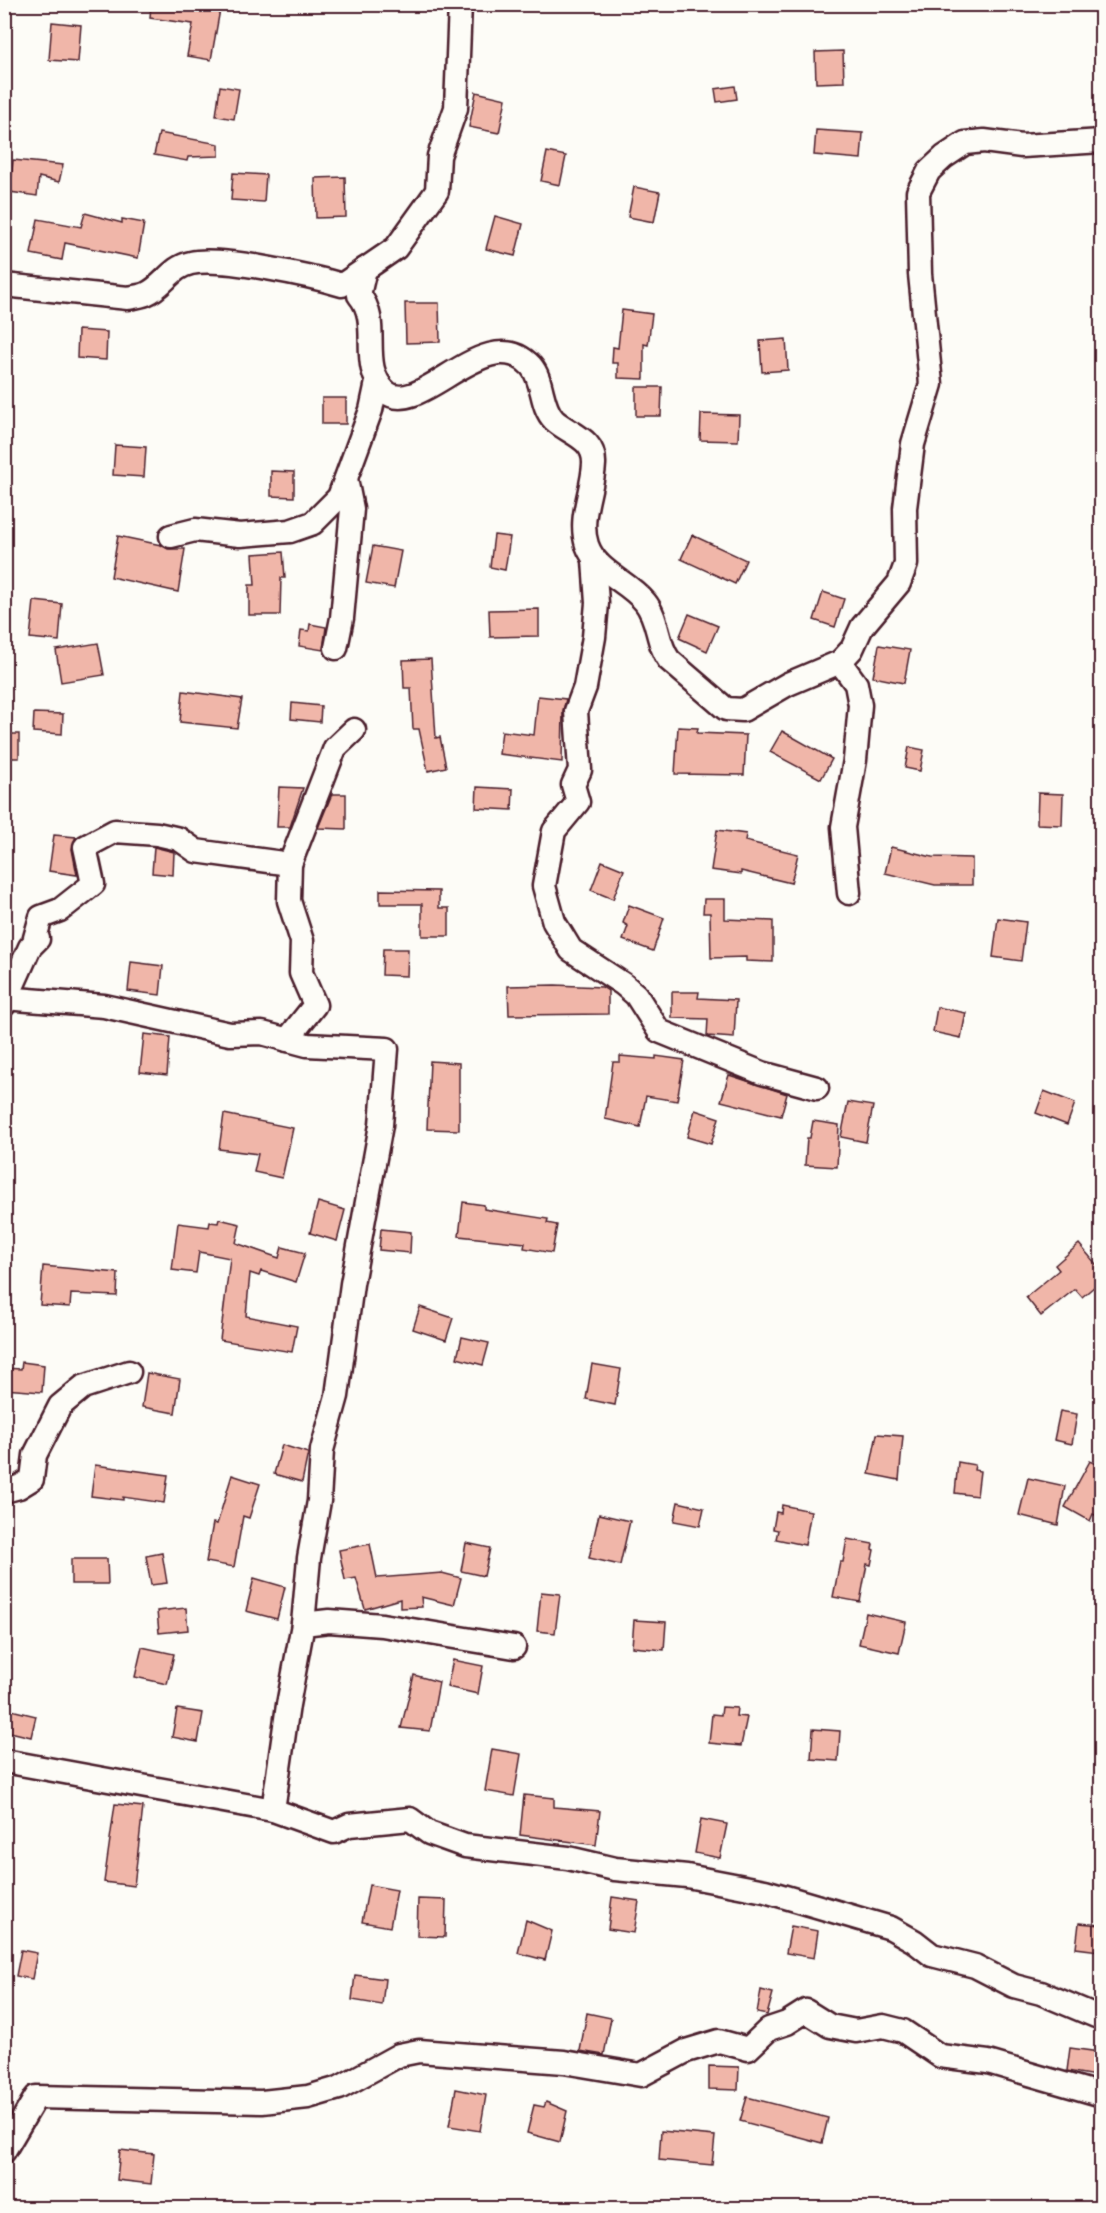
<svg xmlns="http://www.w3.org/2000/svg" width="1106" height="2213" font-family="Mali,sans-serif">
<rect width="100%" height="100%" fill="#fdfcf7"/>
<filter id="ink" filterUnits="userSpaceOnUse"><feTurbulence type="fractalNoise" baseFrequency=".0167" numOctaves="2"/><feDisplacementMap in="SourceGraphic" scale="12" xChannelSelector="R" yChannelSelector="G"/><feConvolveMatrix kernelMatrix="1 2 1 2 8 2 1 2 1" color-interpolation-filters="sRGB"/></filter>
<g filter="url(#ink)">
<g fill="#f0b6a9" stroke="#4a1f2b" stroke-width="1.5">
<path d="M151,4H221L211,60L187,56L193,24L150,18Z"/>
<path d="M52,22L81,25L78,62L49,60Z"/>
<path d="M843,51L844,82L816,83L815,52Z"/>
<path d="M220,86L239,89L234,119L216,116Z"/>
<path d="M735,86L737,99L717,102L715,89Z"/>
<path d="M476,92L506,99L499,133L469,127Z"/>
<path d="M816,130L863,133L861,159L814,155Z"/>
<path d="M159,133L219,144V156L188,157L187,161L154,155Z"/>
<path d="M547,152L566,156L560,185L541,181Z"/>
<path d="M13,160L63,165L59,182L39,177L37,196L10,192Z"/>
<path d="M233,173L266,175L264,202L231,200Z"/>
<path d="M345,177L346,217L316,218L315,178Z"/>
<path d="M634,187L660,192L654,222L628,217Z"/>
<path d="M85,213L122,223V219L144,223L138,258L65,243L62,260L31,254L38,219L81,227Z"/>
<path d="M495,216L523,224L515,256L486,249Z"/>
<path d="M405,303H439L440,342L406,343Z"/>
<path d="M622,310L652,314L648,345L644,344V379L618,378V363H612L613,347L618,348Z"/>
<path d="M78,330L107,332L106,360L77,358Z"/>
<path d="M786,339L788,370L762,372L760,341Z"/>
<path d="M636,387H662L661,416H636Z"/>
<rect x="322" y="398" width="24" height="26"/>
<path d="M701,414L739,415L738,441L700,440Z"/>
<path d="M115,445L146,447L144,477L113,475Z"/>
<path d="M271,471L294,472V497L271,496Z"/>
<path d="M494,535L510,537L505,570L490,567Z"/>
<path d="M692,535L746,560L735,584L681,559Z"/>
<path d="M118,536L161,545L168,549H185L178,592L111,577Z"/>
<path d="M373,546L401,551L394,588L366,583Z"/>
<path d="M283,552L285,578H281L280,615H249V585H255L253,554Z"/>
<path d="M823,592L844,599L835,627L814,620Z"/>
<path d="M34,601L62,604L59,641L30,638Z"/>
<path d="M539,609V636L490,637L489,610Z"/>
<path d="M689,614L718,626L707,651L679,638Z"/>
<path d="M310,624L326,627L323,650L299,646L301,630L309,631Z"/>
<path d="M98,643L104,675L61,682L56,650Z"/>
<path d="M879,645L910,650L904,683L873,677Z"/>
<path d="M431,659L436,738L440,737L446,767L428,771L419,729H413L411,688H404L403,660Z"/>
<path d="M183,691L242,699L237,728L180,722Z"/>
<path d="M538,696L566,699L563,711L562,762L499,754L502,731L534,735Z"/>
<path d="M292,703L321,706L320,722L291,719Z"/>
<path d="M34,713L63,714L62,734L33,732Z"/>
<path d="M678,727L698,728L697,733L746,735L744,775L675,774Z"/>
<path d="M782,731L832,759L821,779L770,752Z"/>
<rect x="4" y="734" width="15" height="24"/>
<path d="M909,747L924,750L920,771L905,768Z"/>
<path d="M279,787L303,788L290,827H277Z"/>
<path d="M477,787L513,789L512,810L476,808Z"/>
<path d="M1038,793L1063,794L1062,825L1037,824Z"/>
<path d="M332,794H346V829L318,828Z"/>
<path d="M717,830L746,834L745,841L798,854L791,883L741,871V874L711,870Z"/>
<path d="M54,835L76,837L72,849L77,875L49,871Z"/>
<path d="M154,847L174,852L173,875L152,873Z"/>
<path d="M891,847L932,857L972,858V885H935L885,873Z"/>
<path d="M602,861L624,870L613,899L591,890Z"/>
<path d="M380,890L439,891V908H449V936H422V904H380Z"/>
<path d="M704,899H725V919L773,921V962L746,961V957L711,958L710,913H703Z"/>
<path d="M629,905L664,918L653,951L623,940L628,926L623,923Z"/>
<path d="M998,918L1026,922L1021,961L993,957Z"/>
<path d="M383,949H408L407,976L382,975Z"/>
<path d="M131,962L163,966L160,995L128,991Z"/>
<path d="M555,985L602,987L608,991V1014L509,1015L508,986Z"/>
<path d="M672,992H699L698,998L736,1000L734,1038L707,1036L708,1019L672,1018Z"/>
<path d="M937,1007L966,1013L961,1038L933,1032Z"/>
<path d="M144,1034L170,1037L167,1075L140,1072Z"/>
<path d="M620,1056L656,1059V1056L684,1060L677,1101L646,1096L640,1127L605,1119L613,1062H620Z"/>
<path d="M430,1061L459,1063V1130L427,1129Z"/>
<path d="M729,1075L787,1094L781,1116L721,1101Z"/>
<path d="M1044,1091L1075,1103L1067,1125L1036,1113Z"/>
<path d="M848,1102L873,1106L866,1142L841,1137Z"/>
<path d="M695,1110L719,1118L711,1144L687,1137Z"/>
<path d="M224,1114L293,1128L282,1178L254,1172L258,1154L219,1149Z"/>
<path d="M813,1121L839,1125L837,1167L805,1165L807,1138H810Z"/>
<path d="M318,1202L345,1210L337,1241L310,1233Z"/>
<path d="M463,1202L484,1205V1209L548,1219L547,1223L557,1225L552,1253L524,1248L525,1243L459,1236Z"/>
<path d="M219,1219L240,1224L236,1243L279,1258L282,1247L305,1253L296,1282L261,1271L259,1276L250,1273L246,1316L297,1326L292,1352L220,1340L230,1258L199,1252L196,1273L172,1270L178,1223L209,1227L210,1222L218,1223Z"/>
<path d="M381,1229L411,1232L410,1253L379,1250Z"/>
<path d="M1079,1244L1101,1270V1281L1082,1297L1075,1289L1041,1316L1026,1297L1059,1270L1055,1265Z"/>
<path d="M43,1266L118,1273L117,1296L71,1294L70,1307L40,1305Z"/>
<path d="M420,1307L453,1318L446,1340L413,1329Z"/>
<path d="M462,1337L489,1343L483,1365L457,1358Z"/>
<path d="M22,1362L44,1365L42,1392L4,1389V1368L21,1369Z"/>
<path d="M592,1364L621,1369L615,1405L586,1399Z"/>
<path d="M147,1373L180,1379L175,1413L142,1407Z"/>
<path d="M1060,1411L1077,1414L1072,1444L1054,1440Z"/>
<path d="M877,1434L903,1436L899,1480L869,1474Z"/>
<path d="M282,1445L308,1453L302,1482L274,1474Z"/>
<path d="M1090,1461L1101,1467V1518L1093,1514L1090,1521L1065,1507Z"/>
<path d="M958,1462L975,1465L974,1470L980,1471L977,1496L955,1493Z"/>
<path d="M95,1465L168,1475L164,1503L123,1497V1500L91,1496Z"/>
<path d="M232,1475L260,1484L249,1518L243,1516L234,1567L206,1562L213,1523L217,1524Z"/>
<path d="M1028,1478L1065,1486L1058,1525L1019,1515Z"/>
<path d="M678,1502L704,1508L700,1526L674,1521Z"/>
<path d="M782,1505L811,1511L805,1545L776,1539L778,1530L773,1529L776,1512L781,1513Z"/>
<path d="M599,1514L630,1521L620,1565L589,1558Z"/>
<path d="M847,1539L873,1544L872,1549L874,1550L871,1565L867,1564L860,1602L833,1597L840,1562H843Z"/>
<path d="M466,1543L490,1548L484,1576L461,1571Z"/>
<path d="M370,1544L377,1578L442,1573L461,1578L454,1605L421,1597L422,1607L400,1608V1599L365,1609L356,1578L345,1580L339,1550Z"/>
<path d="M162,1553L167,1583L151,1585L146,1556Z"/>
<path d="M71,1559H107L108,1584H71Z"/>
<path d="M254,1578L285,1587L277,1619L246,1611Z"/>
<path d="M541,1592L560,1594L555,1633L537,1631Z"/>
<path d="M186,1608L188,1630L159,1633L157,1611Z"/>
<path d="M866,1613L906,1622L899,1653L859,1644Z"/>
<path d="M634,1620L666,1622L664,1650L632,1647Z"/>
<path d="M142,1647L174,1654L167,1684L135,1677Z"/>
<path d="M453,1660L483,1666L478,1694L447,1687Z"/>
<path d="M414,1675L439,1682L430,1731L401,1728Z"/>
<path d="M722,1707L737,1708L736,1716L747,1717L741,1746L709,1743L712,1714L721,1715Z"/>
<path d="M177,1709L203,1713L198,1742L172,1737Z"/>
<path d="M11,1710L36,1716L31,1737L6,1731Z"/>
<path d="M813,1729L840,1731L838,1761L811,1759Z"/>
<path d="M492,1749L521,1754L514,1796L485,1791Z"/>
<path d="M524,1795L554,1798V1807L600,1811L596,1845L520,1835Z"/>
<path d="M115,1804L143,1807L134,1886L104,1882Z"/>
<path d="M701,1819L727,1824L720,1858L695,1853Z"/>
<path d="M369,1885L397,1890L390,1927L362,1922Z"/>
<path d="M612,1897L639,1901L634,1933L608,1929Z"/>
<path d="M418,1899L446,1900L445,1937L417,1936Z"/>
<path d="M526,1920L552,1931L545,1960L518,1953Z"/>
<path d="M1079,1923L1101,1925L1099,1951L1076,1948Z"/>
<path d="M791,1926L818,1931L814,1958L786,1953Z"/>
<path d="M21,1950L37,1953L32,1979L16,1976Z"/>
<path d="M355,1975L385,1979L382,2005L352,2000Z"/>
<path d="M761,1990L773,1993L767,2015L757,2013Z"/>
<path d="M587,2013L611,2018L604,2055L580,2051Z"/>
<path d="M1070,2048L1099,2052L1095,2076L1067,2071Z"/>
<path d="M709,2066L739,2067L738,2090L709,2089Z"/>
<path d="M456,2089L486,2095L480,2131L449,2126Z"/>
<path d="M747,2097L828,2118L822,2143L740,2121Z"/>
<path d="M546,2102L567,2111L560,2142L527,2133L534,2105L544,2107Z"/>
<path d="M661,2131L715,2136L712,2165L659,2160Z"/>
<path d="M120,2150L154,2154L151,2184L117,2180Z"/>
</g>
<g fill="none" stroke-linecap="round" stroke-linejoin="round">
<g stroke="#4a1f2b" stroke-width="27">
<g id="minor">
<path d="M365,269L359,295C383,323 357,365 386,392C419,420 487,318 531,366C544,381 540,406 554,420C569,434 595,438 594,464C593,491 578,518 587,545C597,573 627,580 645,602C659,619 656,642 669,660L726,709L743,710L788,684L840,662L852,649L862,627L899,583L906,564L905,508L913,444L931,384L920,274L918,192L929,171L944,157L965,143L984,141L1022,146L1102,141"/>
<path d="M4,285L128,298C134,297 141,296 146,294C164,286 171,267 191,263C220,256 312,276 342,285L396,248L437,191L439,156L456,108L460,4"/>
<path d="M171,536L195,530L240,535L290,531L313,523L339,497L371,410L377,382"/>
<path d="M594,560L597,603L594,637L585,687L576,711L580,770L573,785L578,802L554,831L544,886L554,922L571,950L623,984L636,995L659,1031L762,1073L817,1088"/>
<path d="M336,648L342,618L352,509L346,479"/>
<path d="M840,662L856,684L860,705L855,760L843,827L849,893"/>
<path d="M4,998L104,1006L230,1034L262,1033L307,1045L387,1049L381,1125L352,1284L337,1396L322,1450L319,1501L309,1558L303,1624"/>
<path d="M4,1005L30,947L38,939L35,938L41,917L60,910L93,884L85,847L115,831L157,834L179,839L196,851L290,864"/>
<path d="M287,1040L315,1005L301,973L302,941L289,901L290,864L335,748L354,730"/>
<path d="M4,1491L19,1487L32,1479L35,1455L60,1406L83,1387L129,1372"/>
<path d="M4,1761L273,1810L334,1832L349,1825L410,1819L429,1833L465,1846L568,1858L615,1869L687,1876L765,1891L891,1928L914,1941L932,1955L975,1966L1014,1986L1041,1993L1096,2016L1102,2015"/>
<path d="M273,1810L288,1705L303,1624L329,1621L382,1625L514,1647"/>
<path d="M4,2151L36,2097L262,2102L308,2097L339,2088L399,2055L419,2051L564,2062L641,2075L686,2051L719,2041L748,2049L769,2029L787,2023L806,2011L830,2026L856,2031L883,2026L903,2031L940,2056L988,2062L1102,2095"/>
</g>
</g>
<use href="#minor" stroke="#fdfcf7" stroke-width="22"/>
</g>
</g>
<rect width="1106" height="2213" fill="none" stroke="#fdfcf7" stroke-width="24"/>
<rect x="12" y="12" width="1082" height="2189" fill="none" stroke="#4a1f2b" stroke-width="2" filter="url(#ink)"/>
</svg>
